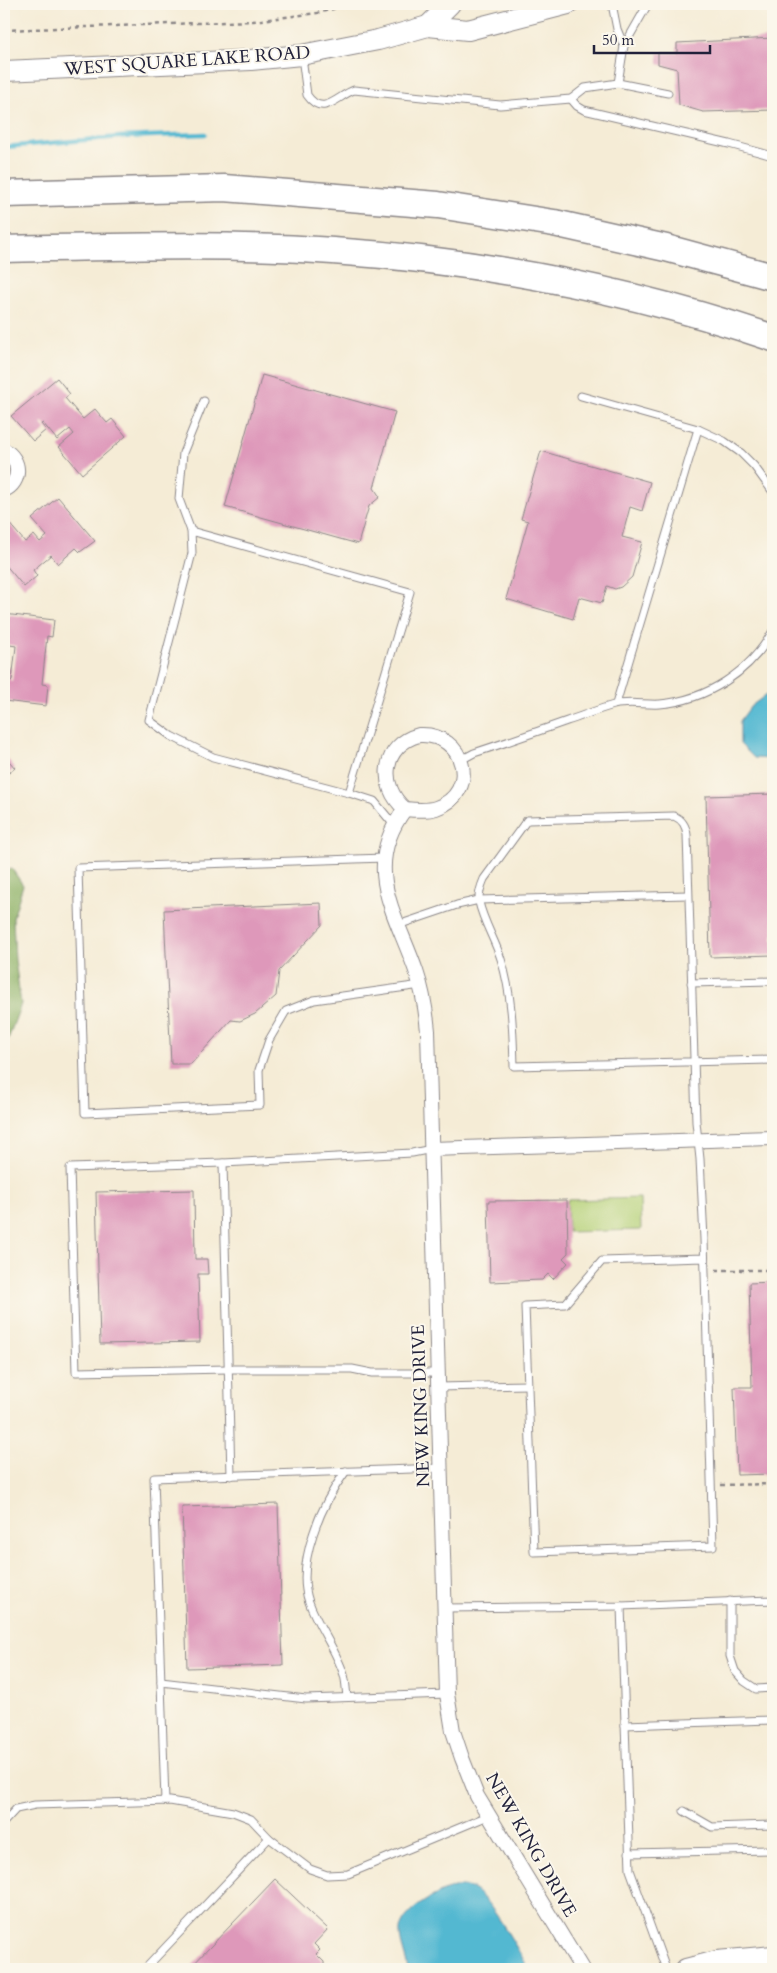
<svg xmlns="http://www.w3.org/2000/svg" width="777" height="1973" font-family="Cardo,serif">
<rect width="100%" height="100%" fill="#fbf7ec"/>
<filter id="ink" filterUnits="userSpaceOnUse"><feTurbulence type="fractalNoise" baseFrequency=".02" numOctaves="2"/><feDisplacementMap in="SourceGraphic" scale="10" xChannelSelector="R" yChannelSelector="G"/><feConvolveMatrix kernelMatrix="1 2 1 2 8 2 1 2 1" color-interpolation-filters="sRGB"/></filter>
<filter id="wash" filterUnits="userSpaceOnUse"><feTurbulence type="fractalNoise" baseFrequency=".0096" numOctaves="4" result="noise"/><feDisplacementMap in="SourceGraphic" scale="20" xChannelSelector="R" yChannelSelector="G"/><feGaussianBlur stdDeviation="1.12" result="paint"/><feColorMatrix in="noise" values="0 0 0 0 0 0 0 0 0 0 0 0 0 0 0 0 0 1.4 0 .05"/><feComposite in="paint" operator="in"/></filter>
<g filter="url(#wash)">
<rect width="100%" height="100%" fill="#f5ecd6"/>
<path fill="#b4d076" stroke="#6b7958" d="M640,1198L641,1230L568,1232L567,1200Z"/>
<path fill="#8fb267" stroke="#586a51" d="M12,869L23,885L13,918L15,960L21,1004L7,1042L4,1044V870Z"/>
<g fill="#53b8d1" stroke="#3a6d86">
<path d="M773,690V759L754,758L740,744V721L751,706Z"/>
<path d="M454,1887C459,1887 465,1886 470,1888C488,1893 518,1951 529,1969H408C406,1958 401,1947 400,1935C397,1913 436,1893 454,1887Z"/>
</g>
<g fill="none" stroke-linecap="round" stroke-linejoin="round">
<path stroke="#53b8d1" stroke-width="4.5" d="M4,147L120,137L205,134"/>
</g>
<g id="blocks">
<g fill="#de98ba">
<path d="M773,38V110L703,112L679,105L677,69L658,64V53H677V43Z"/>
<path d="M262,375L395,412L374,488L380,497L369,506L358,544L225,507Z"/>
<path d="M57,378L70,394L65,398L83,419L95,409L107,423L112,419L126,436L82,474L59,447L74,434L70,429L57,440L43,423L41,424L46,430L33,441L11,416Z"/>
<path d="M541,451L650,482L642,511L630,507L622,537L642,542L632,577L621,587L615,589L607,586L602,603L579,597L573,619L506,599L528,521L521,519Z"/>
<path d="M58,497L95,541L80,552L76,548L58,564L51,555L33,570L37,576L24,587L4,563V526L8,522L25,542L34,535L40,542L47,536L32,519Z"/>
<path d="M4,614L54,620L52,637L47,636L42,684L48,685L46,706L4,701V667L11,668L10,680L12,681L16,646L4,644Z"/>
<path d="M4,755L15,768L4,777Z"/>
<path d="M773,794V955L710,957L706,796Z"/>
<path d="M321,903L322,925L279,971L276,996L255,1014L240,1021L231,1020L191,1064H171L164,910Z"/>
<path d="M194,1190L195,1259H207L208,1274H198L200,1342L100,1344L96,1192Z"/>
<path d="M567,1200L568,1253L563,1258L568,1263L553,1279L548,1274L542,1280L490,1282L488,1201Z"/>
<path d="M773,1282V1474L737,1475L734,1387H752L749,1283Z"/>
<path d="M278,1504L283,1665L187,1668L182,1507Z"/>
<path d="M275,1879L328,1929L314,1944L320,1950L316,1954L324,1962V1969H189Z"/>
</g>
</g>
</g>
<g filter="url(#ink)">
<use href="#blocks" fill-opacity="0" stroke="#8c8788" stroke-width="1"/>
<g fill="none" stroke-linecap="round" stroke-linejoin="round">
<g stroke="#8c8788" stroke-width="9">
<g id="lane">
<path d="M612,4L617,29L624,46"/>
<path d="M302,57L307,95C323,118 337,96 354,90L500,105L571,99L585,88L618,83L668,93"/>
<path d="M618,83L624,46L648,4"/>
<path d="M571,99L577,106L584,110L729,144L773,156"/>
<path d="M581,396L698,429L724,441L741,453L754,466L773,492"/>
<path d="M204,401L183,453L179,499L191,531L192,553L149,720L171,736L213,757L349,793"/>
<path d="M191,531L410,592L349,793L374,801L394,825"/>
<path d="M616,704L698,429"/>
<path d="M461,760L474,753C505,743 536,732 567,721C583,716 598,709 614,705C628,701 645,705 660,704C707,700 750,672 773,631"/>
<path d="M385,858L78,868L85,1113L260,1105L259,1070L269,1040L286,1011L314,1000L421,985"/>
<path d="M398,925L457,905L479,900L688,895"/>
<path d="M691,983L773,981"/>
<path d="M432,1149L412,1153L223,1163L70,1168L76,1372L228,1369H352L372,1373H438"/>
<path d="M223,1163L231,1476"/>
<path d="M704,1258L602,1261L565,1304L525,1306L534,1552L713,1546L704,1239L700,1159L696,1122L687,835C686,826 683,820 674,816L527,820L484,879C481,886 478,894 479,902C483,921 495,940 501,959C512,994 513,1030 514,1066L773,1060"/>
<path d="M439,1387L528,1385"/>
<path d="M346,1471C322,1503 295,1563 309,1602C318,1627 336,1649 344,1675C346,1682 346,1690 347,1697"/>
<path d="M730,1601V1656L735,1671L744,1681L756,1689L773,1688"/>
<path d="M621,1606L630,1870L666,1969"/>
<path d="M444,1608L621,1606L773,1600"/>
<path d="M161,1682L306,1699L447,1694"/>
<path d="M625,1725L773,1720"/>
<path d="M165,1801L154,1478L441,1468"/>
<path d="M684,1811L712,1827L773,1825"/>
<path d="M4,1822L16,1809L35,1805L170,1801L233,1812L251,1819L269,1838"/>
<path d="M629,1853L773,1850"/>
<path d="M145,1969L269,1838L310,1869L327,1875L348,1874L488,1816"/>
</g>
</g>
<g stroke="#8c8788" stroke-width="16">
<g id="street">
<path d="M4,450C21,459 22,482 4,490"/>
<path d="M419,735C465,732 481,793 436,808C427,811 415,810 405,809C378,786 382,745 419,735Z"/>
<path d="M405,809C361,868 396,913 416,971C423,991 426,1010 428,1031L447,1694L453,1731L462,1758L477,1796L582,1969"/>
<path d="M432,1149L773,1138"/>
</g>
</g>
<g stroke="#8c8788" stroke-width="22">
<g id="secondary">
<path d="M428,26L450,4"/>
<path d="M4,71L251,60L301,55L378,40L428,26L468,30L568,4"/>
<path d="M686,1969L717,1961L773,1956"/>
</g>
</g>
<g stroke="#8c8788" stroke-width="29">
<g id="highway">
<path d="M4,194L224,188L438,205L554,223L666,248L773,277"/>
<path d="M4,249C113,247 223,243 333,251C483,261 631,290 773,338"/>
</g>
</g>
<g stroke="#8c8788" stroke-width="2.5" stroke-dasharray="4 4" stroke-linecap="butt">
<path d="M4,30L253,21L317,13L352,4"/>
<path d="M716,1270H773"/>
<path d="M721,1485L773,1484"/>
</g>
<use href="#lane" stroke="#fff" stroke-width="7"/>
<use href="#street" stroke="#fff" stroke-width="14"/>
<use href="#secondary" stroke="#fff" stroke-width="20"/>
<use href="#highway" stroke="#fff" stroke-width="26"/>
</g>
</g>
<g text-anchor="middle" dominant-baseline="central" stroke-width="4" stroke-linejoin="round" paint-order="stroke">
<g font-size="18" fill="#22223b" stroke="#fbf7ec">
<text transform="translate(187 61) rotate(-4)">WEST SQUARE LAKE ROAD</text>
<text transform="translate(421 1406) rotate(-92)">NEW KING DRIVE</text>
<text transform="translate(531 1845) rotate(60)">NEW KING DRIVE</text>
</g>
</g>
<rect width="777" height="1973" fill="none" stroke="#fbf7ec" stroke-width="20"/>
<path d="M594 45v8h116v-8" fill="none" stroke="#22223b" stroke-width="2.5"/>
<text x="602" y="45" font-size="15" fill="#22223b" stroke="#fbf7ec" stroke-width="4" paint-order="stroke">50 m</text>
</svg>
